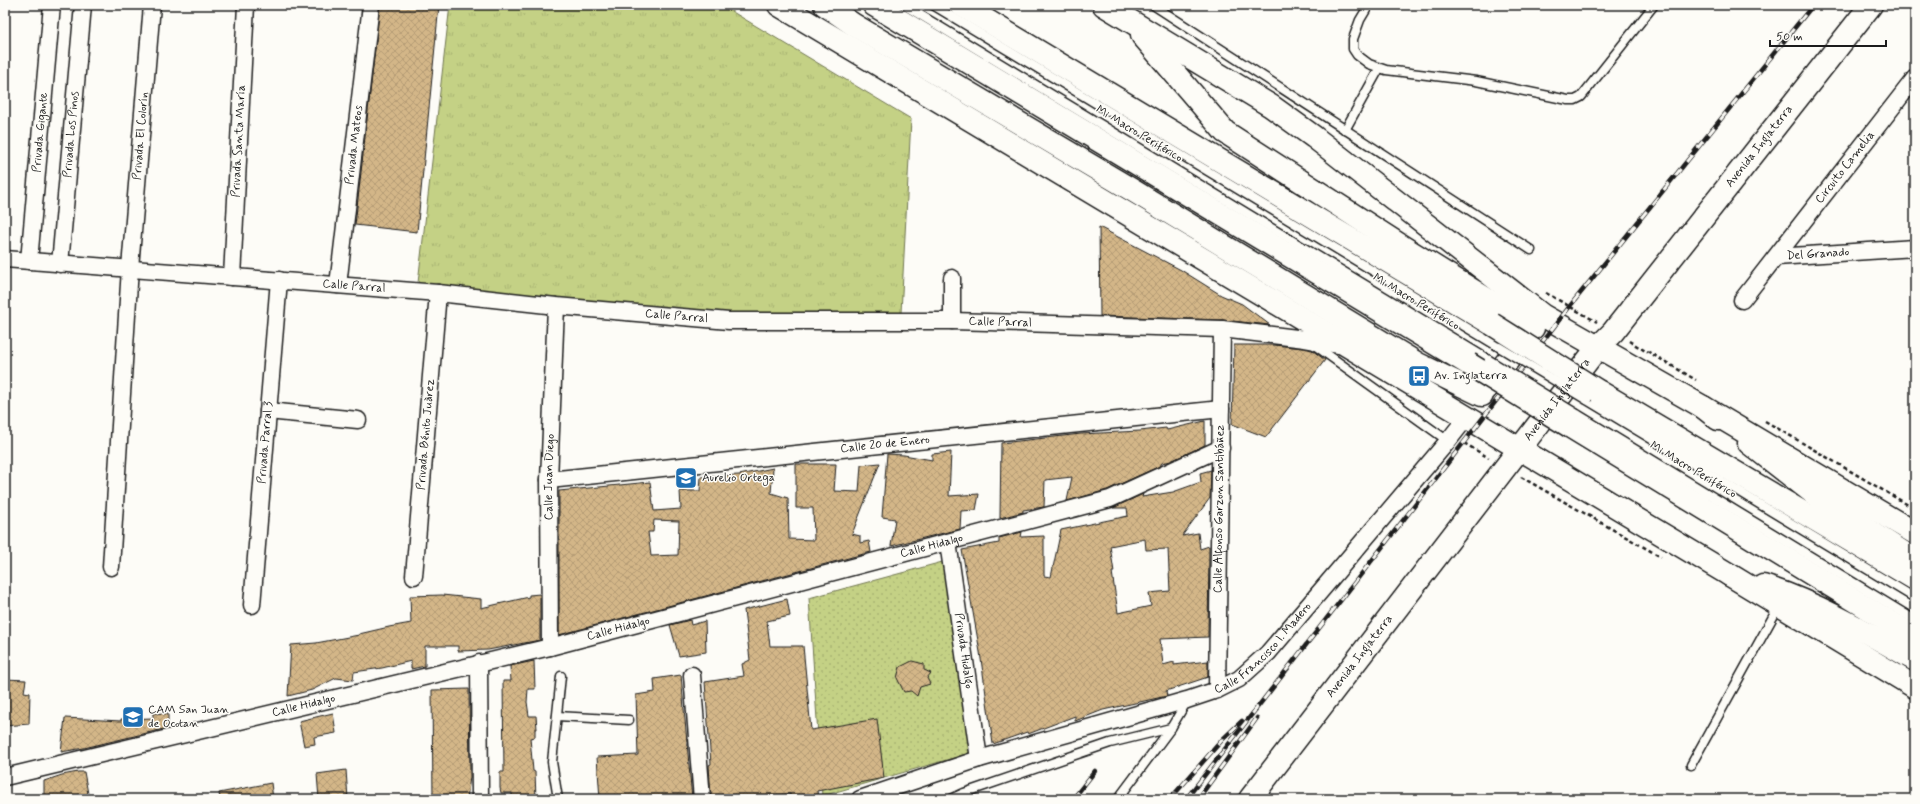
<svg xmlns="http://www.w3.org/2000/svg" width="1920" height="804" font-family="Mynerve,sans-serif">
<defs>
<pattern id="grass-tufts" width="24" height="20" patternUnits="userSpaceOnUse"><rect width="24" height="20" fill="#c4d185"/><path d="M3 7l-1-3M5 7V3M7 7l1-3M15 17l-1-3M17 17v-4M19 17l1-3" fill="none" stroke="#a8b372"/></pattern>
<pattern id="park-dots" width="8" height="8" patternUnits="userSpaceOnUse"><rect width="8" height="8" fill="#c4d185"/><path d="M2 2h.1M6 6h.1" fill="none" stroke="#a8b372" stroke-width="1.8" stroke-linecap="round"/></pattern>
<pattern id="building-cross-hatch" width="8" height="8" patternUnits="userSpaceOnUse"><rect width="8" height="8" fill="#d3b688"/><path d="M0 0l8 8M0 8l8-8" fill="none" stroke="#b59c75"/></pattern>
</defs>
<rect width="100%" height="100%" fill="#fdfcf7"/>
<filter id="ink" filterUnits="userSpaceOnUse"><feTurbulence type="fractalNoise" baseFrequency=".025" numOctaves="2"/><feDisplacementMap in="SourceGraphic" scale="8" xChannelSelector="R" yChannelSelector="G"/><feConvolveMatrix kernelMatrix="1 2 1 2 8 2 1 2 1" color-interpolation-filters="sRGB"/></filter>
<g filter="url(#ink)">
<path fill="url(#grass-tufts)" stroke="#707650" d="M450,5H721L911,119L901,313L726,315L418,283Z"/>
<path fill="url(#park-dots)" stroke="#707650" d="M946,561L974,752L822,796L809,598Z"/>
<g fill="url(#building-cross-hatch)" stroke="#1c1c1c" fill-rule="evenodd">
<path d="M380,5H439L417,232L355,225Z"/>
<path d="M1099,227L1181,270L1221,295L1242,304L1270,325L1222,320L1100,316Z"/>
<path d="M1234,345H1274L1304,348L1312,350L1325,360L1266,437L1232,424Z"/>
<path d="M1205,421V445L1171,461L1162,463L1160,466L1107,490L1067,501L1072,477L1045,480L1044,507L1023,510V512L1000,518L1001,443L1081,434L1140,431L1166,428L1167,430Z"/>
<path d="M951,452L949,496L979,494L976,510L961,511L960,529L891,546L895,519L882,517L887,454L904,455L932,460V454Z"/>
<path d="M880,463L852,534L860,536V543L869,541L871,552L559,635V491L650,482L654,511L681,509L680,491H700L701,477L739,475L773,468L771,493L788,498L789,539L814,540L813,508H796V464H836L834,491L859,492L861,465ZM654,520L679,521L678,555L651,556L648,532H653Z"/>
<path d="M1211,470L1210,498L1182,536L1198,533L1200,549L1209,546L1208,637L1160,639L1163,665L1174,662V665L1208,661V677L1166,691L1167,696L1103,710L1075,721V716L1028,734L1027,732L993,744L980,652L962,550L999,543V538L1022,532L1021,537L1044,536V576L1051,577L1061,530L1128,516L1127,508H1113L1143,494L1142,497L1173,492L1201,482L1200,473ZM1145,539L1146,550L1168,549L1170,591L1149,593L1151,606L1118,613L1112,572H1114L1110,546Z"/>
<path d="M540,594V640L488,650L458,651V646H425V666L411,669V661L382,668L354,672L353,680L336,678L312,690L288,696L291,645L316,643L359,635V634L389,627L411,623L410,596L442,595L481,599V608L529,597V595Z"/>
<path d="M787,599L790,616L767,621L770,646H803L811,730L877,719L884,778L817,791L818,798L807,799H790V794L748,797V799H711L709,765L711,764L705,682L744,676L742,664L750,660L744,610Z"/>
<path d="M690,620L691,625L705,621L706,652L679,656L670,625Z"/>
<path d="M534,661L535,689H528L527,702L529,716H536L537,729H535V737L530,738L533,771L535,772L536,799H512V793H501L500,788V772H504L503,681H511L510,666Z"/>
<path d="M912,661L924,664V670L931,673L927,678L930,684L920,687L917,696L911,691L904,692L897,678L900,667Z"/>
<path d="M681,675L692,799H600L597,757L638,755L636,695L655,692L654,679Z"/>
<path d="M5,679L26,680L24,692L30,693L29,724L5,726Z"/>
<path d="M469,689L470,777L467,799H433L432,690Z"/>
<path d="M153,713L168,714V728L84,748L61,752L65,718L121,721V719L153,718Z"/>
<path d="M333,713L336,733L314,737L315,744L304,746L299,721Z"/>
<path d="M346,770L348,799H319L317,774Z"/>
<path d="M78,772H84L89,799H44V781L62,775Z"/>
<path d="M271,783L273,799H220L219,793Z"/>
</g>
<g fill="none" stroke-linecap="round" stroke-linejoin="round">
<g stroke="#1c1c1c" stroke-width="11">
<g id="lane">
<path d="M904,5L1489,360"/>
<path d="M933,5L1499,347"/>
<path d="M1153,5L1531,250"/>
<path d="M1369,5L1360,20L1353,39V49L1357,55L1369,64L1386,70L1476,81L1568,100H1575L1581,97L1654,5"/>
<path d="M1345,130L1379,69"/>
<path d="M1313,344L1448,441"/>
<path d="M1587,400L1915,598"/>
<path d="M1577,414L1915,620"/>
<path d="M557,716L629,720"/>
<path d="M1691,765L1774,615L1777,605"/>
<path d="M558,799L552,762L561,676"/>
<path d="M951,799L964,793L1110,743L1171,728"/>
<path d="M1118,799L1171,728L1187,701"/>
</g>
</g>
<g stroke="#1c1c1c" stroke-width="19">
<g id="street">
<path id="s1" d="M1776,257L1915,248"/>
<path id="s2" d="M5,259L438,293L556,306L729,321H952L1222,329L1305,339L1339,345"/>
<path id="s3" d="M29,261L52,5"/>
<path id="s4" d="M60,264L83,5"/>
<path id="s5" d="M232,277L246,5"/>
<path d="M952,278V321"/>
<path id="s6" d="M338,285L371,5"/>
<path id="s7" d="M1742,300L1915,78"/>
<path d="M268,411L358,420"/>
<path id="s8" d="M549,480L1221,409"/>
<path id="s9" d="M948,542L979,759"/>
<path id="s10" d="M111,567L130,268L152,5"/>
<path id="s11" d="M414,576L438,293"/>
<path id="s12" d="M252,605L279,280"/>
<path id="s13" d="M550,647L549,480L556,306"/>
<path d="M479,663L480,799"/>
<path d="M692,675L702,799"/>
<path id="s14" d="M1217,690L1222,329"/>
<path id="s15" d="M5,777L550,647L1110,499L1221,448"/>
<path id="s16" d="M860,799L979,759L1187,700L1217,690L1239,679L1268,653L1448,441L1466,418"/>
</g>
</g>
<g stroke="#1c1c1c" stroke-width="25">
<g id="secondary">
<path d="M779,5L1730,575"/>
<path d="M825,5L854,25L1132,190L1418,364L1482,395"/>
<path d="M1104,5L1271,106L1314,137L1542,315L1703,407L1718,419"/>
<path d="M1142,35L1225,132L1403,247L1533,328"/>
<path d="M1486,389L1528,334"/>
<path d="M1749,443L1826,503L1915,560"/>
<path id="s17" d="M1250,799L1598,347L1613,332L1871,5"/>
</g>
</g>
<g stroke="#1c1c1c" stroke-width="25">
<g id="highway">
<path d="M874,5L1469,364"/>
<path d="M961,5L1492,324"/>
<path d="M1598,391L1915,579"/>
<path d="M1703,407L1915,533"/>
<path d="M1571,427L1915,637"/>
<path d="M1730,575L1915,687"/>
<path d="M1763,586C1817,603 1866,632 1915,660"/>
</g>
</g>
<g stroke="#1c1c1c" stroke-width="2.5" stroke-dasharray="4 3" stroke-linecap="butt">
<path d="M1546,293L1597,322"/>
<path d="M1629,341L1647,352"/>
<path d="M1647,351L1696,380"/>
<path d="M1765,421L1915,509"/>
<path d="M1464,443L1489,458"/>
<path d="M1521,477L1661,557"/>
</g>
<use href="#lane" stroke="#fdfcf7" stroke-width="8"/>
<use href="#street" stroke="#fdfcf7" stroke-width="16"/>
<use href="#secondary" stroke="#fdfcf7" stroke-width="22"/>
<use href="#highway" stroke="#fdfcf7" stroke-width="22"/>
<g stroke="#1c1c1c" stroke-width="4.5">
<g id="rail">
<path d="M1073,799L1095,771"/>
<path d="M1170,799L1223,739L1242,721"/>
<path d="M1186,799L1570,306L1813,5"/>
<path d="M1198,799L1257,718"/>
</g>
</g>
<use href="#rail" stroke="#fdfcf7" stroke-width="3" stroke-dasharray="9" stroke-linecap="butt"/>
<g stroke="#1c1c1c" stroke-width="11" stroke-linecap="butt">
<g id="lane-bridge">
<path d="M1499,347L1587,400"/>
<path d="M1489,360L1577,414"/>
</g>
</g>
<g stroke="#1c1c1c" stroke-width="25" stroke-linecap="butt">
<g id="highway-bridge">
<path d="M1492,324L1598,391"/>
<path d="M1469,364L1571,427"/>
</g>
</g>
<use href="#lane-bridge" stroke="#fdfcf7" stroke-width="8"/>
<use href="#highway-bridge" stroke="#fdfcf7" stroke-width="22"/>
</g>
</g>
<defs>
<g id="bus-square" transform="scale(1.15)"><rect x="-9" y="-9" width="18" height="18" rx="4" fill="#1f6fb2" stroke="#fdfcf7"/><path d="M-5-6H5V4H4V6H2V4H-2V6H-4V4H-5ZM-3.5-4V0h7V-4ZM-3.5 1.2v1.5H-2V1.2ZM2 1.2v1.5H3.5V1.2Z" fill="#fff"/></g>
<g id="school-square" transform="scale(1.15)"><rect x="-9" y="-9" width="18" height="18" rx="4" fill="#1f6fb2" stroke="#fdfcf7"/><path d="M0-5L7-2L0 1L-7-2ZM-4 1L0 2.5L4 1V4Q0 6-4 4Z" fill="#fff"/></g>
</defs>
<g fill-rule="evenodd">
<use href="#bus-square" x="1419" y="376"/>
<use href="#school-square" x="686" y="478"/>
<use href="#school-square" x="133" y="717"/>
</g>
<g text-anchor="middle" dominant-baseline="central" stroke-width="3" stroke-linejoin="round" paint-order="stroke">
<g font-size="12" fill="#1c1c1c" stroke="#fdfcf7">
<text stroke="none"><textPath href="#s3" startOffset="129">Privada Gigante</textPath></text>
<text stroke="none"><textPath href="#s4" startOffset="130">Privada Los Pinos</textPath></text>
<text transform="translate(1139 134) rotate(31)">Mi Macro Periférico</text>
<text stroke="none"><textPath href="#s10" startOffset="432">Privada El Colorín</textPath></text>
<text stroke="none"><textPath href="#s5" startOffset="136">Privada Santa María</textPath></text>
<text stroke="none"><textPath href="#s6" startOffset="141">Privada Mateos</textPath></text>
<text stroke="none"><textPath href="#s17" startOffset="828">Avenida Inglaterra</textPath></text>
<text stroke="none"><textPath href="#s7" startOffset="168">Circuito Camelia</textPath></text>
<text stroke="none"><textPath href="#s1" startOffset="42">Del Granado</textPath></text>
<text stroke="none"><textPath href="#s2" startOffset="350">Calle Parral</textPath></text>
<text transform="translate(1416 302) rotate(31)">Mi Macro Periférico</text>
<text stroke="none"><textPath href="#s2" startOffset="674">Calle Parral</textPath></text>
<text stroke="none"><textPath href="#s2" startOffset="998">Calle Parral</textPath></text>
<text stroke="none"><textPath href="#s17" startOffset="504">Avenida Inglaterra</textPath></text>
<text stroke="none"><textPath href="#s11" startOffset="142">Privada Bénito Juàrez</textPath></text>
<text stroke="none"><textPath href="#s12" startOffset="163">Privada Parral 3</textPath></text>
<text stroke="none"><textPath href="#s8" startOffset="338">Calle 20 de Enero</textPath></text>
<text transform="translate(1693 470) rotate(31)">Mi Macro Periférico</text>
<text stroke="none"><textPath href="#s13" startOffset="170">Calle Juan Diego</textPath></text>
<text stroke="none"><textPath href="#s14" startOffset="181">Calle Alfonso Garzon Santibáñez</textPath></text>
<text stroke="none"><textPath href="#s15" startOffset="955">Calle Hidalgo</textPath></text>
<text stroke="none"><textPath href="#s15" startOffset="631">Calle Hidalgo</textPath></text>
<text stroke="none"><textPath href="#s16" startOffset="436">Calle Francisco I. Madero</textPath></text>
<text stroke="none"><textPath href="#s9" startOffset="110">Privada Hidalgo</textPath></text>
<text stroke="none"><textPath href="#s17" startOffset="180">Avenida Inglaterra</textPath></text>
<text stroke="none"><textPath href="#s15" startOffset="307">Calle Hidalgo</textPath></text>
</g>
<g font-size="12" fill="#1c1c1c" stroke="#fdfcf7" text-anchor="start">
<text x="1434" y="376">Av. Inglaterra</text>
<text x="702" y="478">Aurelio Ortega</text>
<text x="148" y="710">CAM San Juan<tspan x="148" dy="14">de Ocotan</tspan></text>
</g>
</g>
<rect width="1920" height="804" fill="none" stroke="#fdfcf7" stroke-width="20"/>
<rect x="10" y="10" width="1900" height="784" fill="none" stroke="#1c1c1c" stroke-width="1.5" filter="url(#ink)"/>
<path d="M1770 40v6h116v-6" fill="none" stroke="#1c1c1c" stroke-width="2"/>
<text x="1776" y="40" font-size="12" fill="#1c1c1c" stroke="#fdfcf7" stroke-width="3" paint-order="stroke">50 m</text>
</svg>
